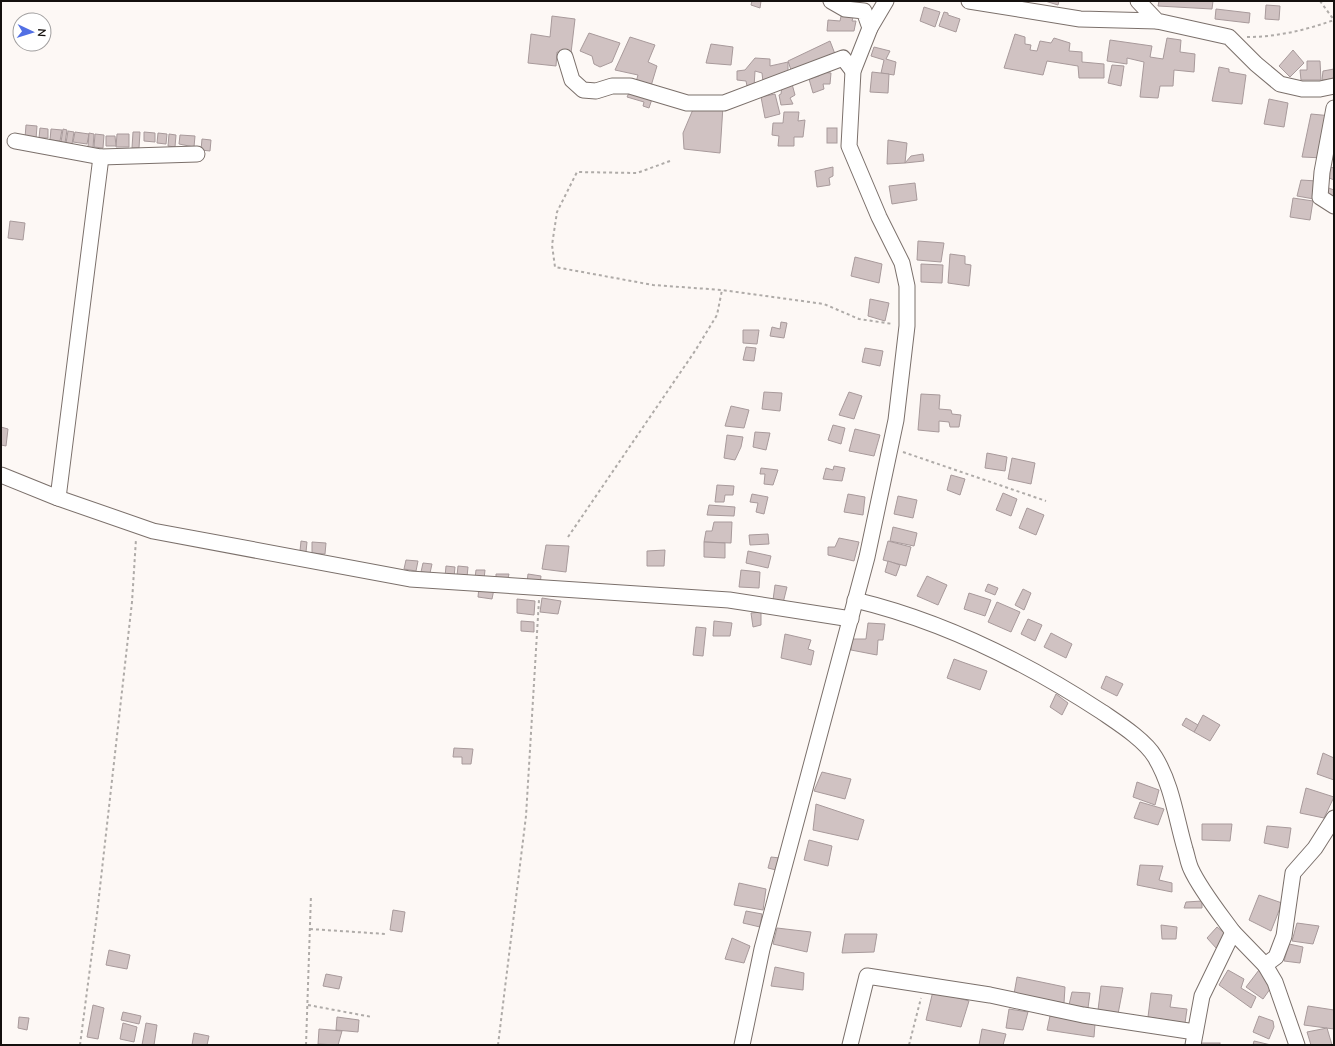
<svg xmlns="http://www.w3.org/2000/svg" width="1335" height="1046" font-family="Mulish,sans-serif">
<rect width="100%" height="100%" fill="#fdf8f5"/>
<g fill="#d0c2c2" stroke="#a89a9b">
<path d="M752,1H761L760,8L751,5Z"/>
<path d="M1045,1H1059L1058,5Z"/>
<path d="M1159,1H1213L1212,9L1158,6Z"/>
<path d="M1266,5L1280,6L1279,20L1265,19Z"/>
<path d="M924,7L940,12L935,27L920,21Z"/>
<path d="M1216,9L1250,13L1249,23L1215,19Z"/>
<path d="M842,12L854,14L852,21H856L854,31H827L828,20L840,21Z"/>
<path d="M944,12L948,13V15L960,19L956,32L939,26Z"/>
<path d="M552,16L575,19L571,53L557,52L556,66L528,63L531,34L550,37Z"/>
<path d="M589,33L620,43L612,62L600,67L594,64L592,56L580,51Z"/>
<path d="M1015,34L1025,37V44L1031,45L1030,50L1037,51L1040,41L1051,43L1054,38L1070,43L1069,51L1082,52V62L1104,64V78H1079L1078,66L1047,61L1043,75L1004,68Z"/>
<path d="M630,37L655,45L648,62L657,66L651,86L636,82L638,75L615,70Z"/>
<path d="M1167,38L1181,40L1180,52L1195,54L1194,72L1174,70L1173,86H1160L1158,98L1140,97L1144,62L1127,58V64L1107,61L1110,40L1152,46L1150,57L1163,59Z"/>
<path d="M830,41L835,54L792,73L788,61Z"/>
<path d="M711,44L733,47L731,65L706,63Z"/>
<path d="M874,47L890,51L886,59L896,62L894,75L881,73L884,60L871,56Z"/>
<path d="M1293,50L1304,63L1290,77L1279,66Z"/>
<path d="M755,58L770,59V66L788,62V72L763,82L762,73L755,71L754,87L747,86L746,81L737,80V71L745,70Z"/>
<path d="M1307,61H1320L1321,80H1301L1300,70H1307Z"/>
<path d="M1112,65L1124,66L1121,86L1108,83Z"/>
<path d="M1219,67L1229,69V72L1246,75L1242,104L1212,101Z"/>
<path d="M1334,69V79L1322,80L1323,71Z"/>
<path d="M821,72L831,73L830,84H823L824,89L813,93L809,79L819,76Z"/>
<path d="M872,72L889,74L888,93L870,92Z"/>
<path d="M792,84L795,95L790,98L793,104L781,105L779,95L781,94L782,86Z"/>
<path d="M630,91L653,96L649,108L643,106L644,102L627,97Z"/>
<path d="M775,94L780,114L765,118L761,97Z"/>
<path d="M1269,99L1288,103L1284,127L1264,124Z"/>
<path d="M723,106L720,153L684,149L683,133L694,107Z"/>
<path d="M784,112H799L798,121L805,120L803,137H794V146H778L779,136L772,135L773,123H783Z"/>
<path d="M1311,114L1332,116L1324,158L1302,157Z"/>
<path d="M26,125L37,126L36,139L25,138Z"/>
<path d="M40,128L48,129V138H39Z"/>
<rect x="827" y="128" width="10" height="15"/>
<path d="M51,129L62,130L60,141L50,140Z"/>
<path d="M63,129L67,130L65,143L61,142Z"/>
<path d="M68,131L74,132L72,144L66,143Z"/>
<path d="M75,132L89,134L87,144L73,142Z"/>
<path d="M133,132H140L139,148H132Z"/>
<path d="M144,132L155,133V142L144,141Z"/>
<path d="M89,133L94,134L93,148L88,147Z"/>
<path d="M158,133L167,134L166,144L157,143Z"/>
<path d="M95,134L104,135L103,148L94,147Z"/>
<path d="M117,134H129V147H116Z"/>
<path d="M169,134L176,135L175,147L168,146Z"/>
<path d="M180,135L195,136L194,147L179,144Z"/>
<path d="M106,136H115L116,146H106Z"/>
<path d="M202,139L211,140L210,151L201,150Z"/>
<path d="M888,140L907,143L905,163L887,164Z"/>
<path d="M923,154L924,161L905,163L911,156Z"/>
<path d="M833,167V176L829,178L830,185L817,187L815,171Z"/>
<path d="M1330,167L1334,168V180L1327,177Z"/>
<path d="M1301,180L1317,181L1314,199L1297,196Z"/>
<path d="M915,183L917,200L892,204L889,186Z"/>
<path d="M1326,187L1334,190V201L1323,196Z"/>
<path d="M1293,198L1313,201L1310,220L1290,217Z"/>
<path d="M10,221L25,223L23,240L8,238Z"/>
<path d="M918,241L944,243L941,262L917,260Z"/>
<path d="M950,254L965,256V264L971,265L969,286L948,283Z"/>
<path d="M855,257L882,264L879,283L851,276Z"/>
<path d="M921,264L943,265L942,283L921,282Z"/>
<path d="M870,299L889,303L885,321L868,316Z"/>
<path d="M781,322L787,323L784,338L770,336L772,327L780,329Z"/>
<path d="M743,330H759L757,344L743,343Z"/>
<path d="M746,347L756,348L754,361L743,360Z"/>
<path d="M865,348L883,351L880,366L862,362Z"/>
<path d="M764,392L782,393L780,411L762,409Z"/>
<path d="M849,392L862,396L854,419L839,415Z"/>
<path d="M921,394L940,395L939,409L951,410L952,414L961,415L959,427H950L949,422L939,421V432L918,430Z"/>
<path d="M731,406L749,410L744,428L725,426Z"/>
<path d="M833,425L845,428L841,444L828,440Z"/>
<path d="M1,427L8,429L6,446L1,445Z"/>
<path d="M855,429L880,435L874,456L849,451Z"/>
<path d="M755,432L770,433L766,450L753,447Z"/>
<path d="M727,435L743,437L741,447L735,460L724,458Z"/>
<path d="M987,453L1007,457L1005,471L985,468Z"/>
<path d="M1012,458L1035,463L1031,484L1008,479Z"/>
<path d="M834,466L845,468L842,481L823,479L826,468L833,470Z"/>
<path d="M761,468L778,470L773,485L764,484L765,474H760Z"/>
<path d="M951,475L965,479L960,495L947,490Z"/>
<path d="M717,485L734,486L733,495H725L724,502H715Z"/>
<path d="M1003,493L1017,499L1011,516L996,510Z"/>
<path d="M752,494L768,497L764,514L756,512L758,503L750,502Z"/>
<path d="M848,494L865,497L863,515L844,512Z"/>
<path d="M898,496L917,500L913,518L894,514Z"/>
<path d="M709,505L735,507L734,516L707,515Z"/>
<path d="M1027,508L1044,515L1036,535L1019,528Z"/>
<path d="M714,522H732L731,543L704,542L706,531H712Z"/>
<path d="M893,527L917,533L914,546L890,541Z"/>
<path d="M768,534L769,544L750,545L749,535Z"/>
<path d="M839,538L859,542L854,561L828,555V547H835Z"/>
<path d="M301,541L307,542L306,552L300,551Z"/>
<path d="M888,541L911,547L906,566L883,560Z"/>
<path d="M312,542L326,543L325,554L312,553Z"/>
<path d="M704,542L725,543V558L704,557Z"/>
<path d="M546,545L569,546L566,572L542,569Z"/>
<path d="M665,550L664,566H647V551Z"/>
<path d="M748,551L771,556L768,568L746,563Z"/>
<path d="M406,560L418,561L416,571L404,569Z"/>
<path d="M888,561L900,565L896,576L885,572Z"/>
<path d="M423,563L432,564L430,573L421,572Z"/>
<path d="M446,566L455,567L454,577H445Z"/>
<path d="M458,566L468,567L467,577L457,576Z"/>
<path d="M476,570H485L484,579L475,578Z"/>
<path d="M741,570L760,572L759,588L739,587Z"/>
<path d="M496,574H509L507,582H496Z"/>
<path d="M528,574L541,576L540,585L527,583Z"/>
<path d="M927,576L947,585L938,605L917,596Z"/>
<path d="M988,584L998,588L995,595L985,591Z"/>
<path d="M775,585L787,587L783,603L773,600Z"/>
<path d="M479,587L494,589L492,599L478,597Z"/>
<path d="M1023,589L1031,593L1024,610L1015,605Z"/>
<path d="M969,593L991,600L985,616L964,609Z"/>
<path d="M542,598L561,601L558,614L540,612Z"/>
<path d="M517,599L535,601L534,615L517,613Z"/>
<path d="M997,602L1020,612L1011,632L988,622Z"/>
<path d="M761,612V625L753,627L751,613Z"/>
<path d="M1028,619L1042,625L1035,641L1021,634Z"/>
<path d="M521,621L534,622V632L521,631Z"/>
<path d="M714,621L732,623L730,636H713Z"/>
<path d="M868,623L885,624L883,640H878L877,655L851,650L852,639H866Z"/>
<path d="M696,627L706,628L703,656L693,655Z"/>
<path d="M1051,633L1072,644L1066,658L1044,647Z"/>
<path d="M785,634L811,640L808,649L814,651L811,665L781,658Z"/>
<path d="M954,659L987,671L980,690L947,678Z"/>
<path d="M1106,676L1123,684L1117,696L1101,688Z"/>
<path d="M1056,694L1068,703L1062,715L1050,707Z"/>
<path d="M1203,715L1220,725L1210,741L1194,732Z"/>
<path d="M1186,718L1198,725L1194,732L1182,725Z"/>
<path d="M454,748L473,749L471,764H462V757H453Z"/>
<path d="M1323,753L1334,758V780L1317,774Z"/>
<path d="M822,772L851,779L845,799L814,791Z"/>
<path d="M1137,782L1159,790L1155,805L1133,797Z"/>
<path d="M1306,788L1334,797L1324,818L1300,813Z"/>
<path d="M1140,802L1164,809L1158,825L1134,818Z"/>
<path d="M816,804L864,820L858,840L813,830Z"/>
<path d="M1202,824H1232L1230,841L1202,840Z"/>
<path d="M1267,826L1291,828L1288,848L1264,843Z"/>
<path d="M809,840L832,846L828,866L804,860Z"/>
<path d="M771,857L780,858L776,870L768,868Z"/>
<path d="M1140,865L1163,866L1159,880L1172,883V892L1137,885Z"/>
<path d="M739,883L766,889L763,910L734,905Z"/>
<path d="M1259,895L1282,903L1271,931L1249,920Z"/>
<path d="M1202,901V908H1184L1186,902Z"/>
<path d="M393,910L405,912L402,932L390,930Z"/>
<path d="M746,911L762,914L760,927L743,923Z"/>
<path d="M1297,923L1319,926L1313,944L1292,941Z"/>
<path d="M1161,925L1177,927L1176,939H1162Z"/>
<path d="M1217,927L1227,935L1217,949L1207,938Z"/>
<path d="M777,928L811,932L807,952L773,944Z"/>
<path d="M845,934H877L874,952L842,953Z"/>
<path d="M732,938L750,946L744,963L725,959Z"/>
<path d="M1289,944L1303,947L1300,963L1284,961Z"/>
<path d="M109,950L130,955L127,969L106,965Z"/>
<path d="M775,967L804,973L803,990L771,986Z"/>
<path d="M1228,970L1244,979L1241,988L1256,997L1251,1008L1219,985Z"/>
<path d="M1259,970L1275,982L1263,999L1246,987Z"/>
<path d="M326,974L342,977L339,989L323,986Z"/>
<path d="M1017,977L1065,987L1064,1003L1014,994Z"/>
<path d="M1101,986L1123,988L1118,1014L1098,1010Z"/>
<path d="M933,991L969,1001L961,1027L926,1020Z"/>
<path d="M1072,992L1090,993L1088,1008L1069,1005Z"/>
<path d="M1151,993L1172,995L1170,1007L1187,1009L1185,1023L1148,1017Z"/>
<path d="M93,1005L104,1008L98,1039L87,1037Z"/>
<path d="M1308,1006L1334,1010V1029L1304,1025Z"/>
<path d="M1009,1009L1028,1012L1023,1030L1006,1028Z"/>
<path d="M123,1012L141,1016L139,1024L121,1020Z"/>
<path d="M1050,1016L1095,1024L1094,1037L1047,1030Z"/>
<path d="M1259,1016L1273,1021L1274,1027L1269,1039L1253,1032Z"/>
<path d="M19,1017L29,1018L27,1030L18,1028Z"/>
<path d="M337,1017L359,1020L358,1032L336,1030Z"/>
<path d="M123,1023L137,1027L134,1042L120,1039Z"/>
<path d="M146,1023L157,1025L154,1045H142Z"/>
<path d="M1327,1028L1332,1045H1311L1307,1032Z"/>
<path d="M319,1029L342,1031L338,1045L318,1044Z"/>
<path d="M982,1029L1006,1034L1003,1045H979Z"/>
<path d="M194,1033L209,1036L207,1045H192Z"/>
<path d="M1254,1041L1271,1045H1253Z"/>
<rect x="1201" y="1043" width="19" height="2"/>
</g>
<g fill="none" stroke-linecap="round" stroke-linejoin="round">
<g stroke="#7b706b" stroke-width="17">
<g id="minor">
<path d="M831,1L845,9L864,11L870,28"/>
<path d="M969,1L1080,19L1157,21"/>
<path d="M1138,1L1157,21L1229,37L1256,64L1280,84L1302,89H1320L1334,86"/>
<path d="M565,57L572,80L583,90L596,91L612,86H630L687,103H724L843,58L853,71"/>
<path d="M1334,108L1322,172L1320,197L1334,206"/>
<path d="M15,141L101,157L197,154"/>
<path d="M1,475L58,498L153,531L410,579L729,600L851,619"/>
<path d="M58,498L101,157"/>
<path d="M855,600C943,621 1027,663 1102,712C1118,723 1145,740 1155,757C1172,785 1176,818 1185,849C1187,855 1188,863 1191,869C1200,889 1220,914 1233,932"/>
<path d="M1265,965L1276,957L1284,936L1293,873L1315,848L1334,818"/>
<path d="M742,1045L762,949L867,557L896,420L907,326V286L902,263L879,217L849,146L853,71L870,28L886,1"/>
<path d="M850,1045L867,976L990,995L1083,1015L1195,1032"/>
<path d="M1193,1045L1202,996L1233,932L1265,965L1275,982L1297,1045"/>
</g>
</g>
<g stroke="#afaba8" stroke-width="2" stroke-dasharray="3 3" stroke-linecap="butt">
<path d="M1320,1L1334,20"/>
<path d="M1247,37C1277,37 1306,30 1334,20"/>
<path d="M670,161L637,173L577,172L557,212L552,245L555,267L653,285L722,290L824,304L859,319L893,324"/>
<path d="M903,452L1046,501"/>
<path d="M568,537L695,351L717,315L722,290"/>
<path d="M310,929L386,934"/>
<path d="M308,1005L372,1017"/>
<path d="M80,1045L97,914L132,602L136,539"/>
<path d="M306,1045L311,895"/>
<path d="M498,1045L526,816L539,600"/>
<path d="M909,1045L921,998"/>
</g>
<use href="#minor" stroke="#fff" stroke-width="15"/>
</g>
<rect width="1335" height="1046" fill="none" stroke="#14100e" stroke-width="4"/>
<g transform="translate(32 32) rotate(94)"><circle r="19" fill="#ffffff" stroke="#a19f9f"/>
<path d="M0-3L7 15L0 10L-7 15Z" fill="#526fe4"/>
<text y="-6" font-size="11" font-weight="bold" text-anchor="middle" fill="#14100e">N</text>
</g>
</svg>
